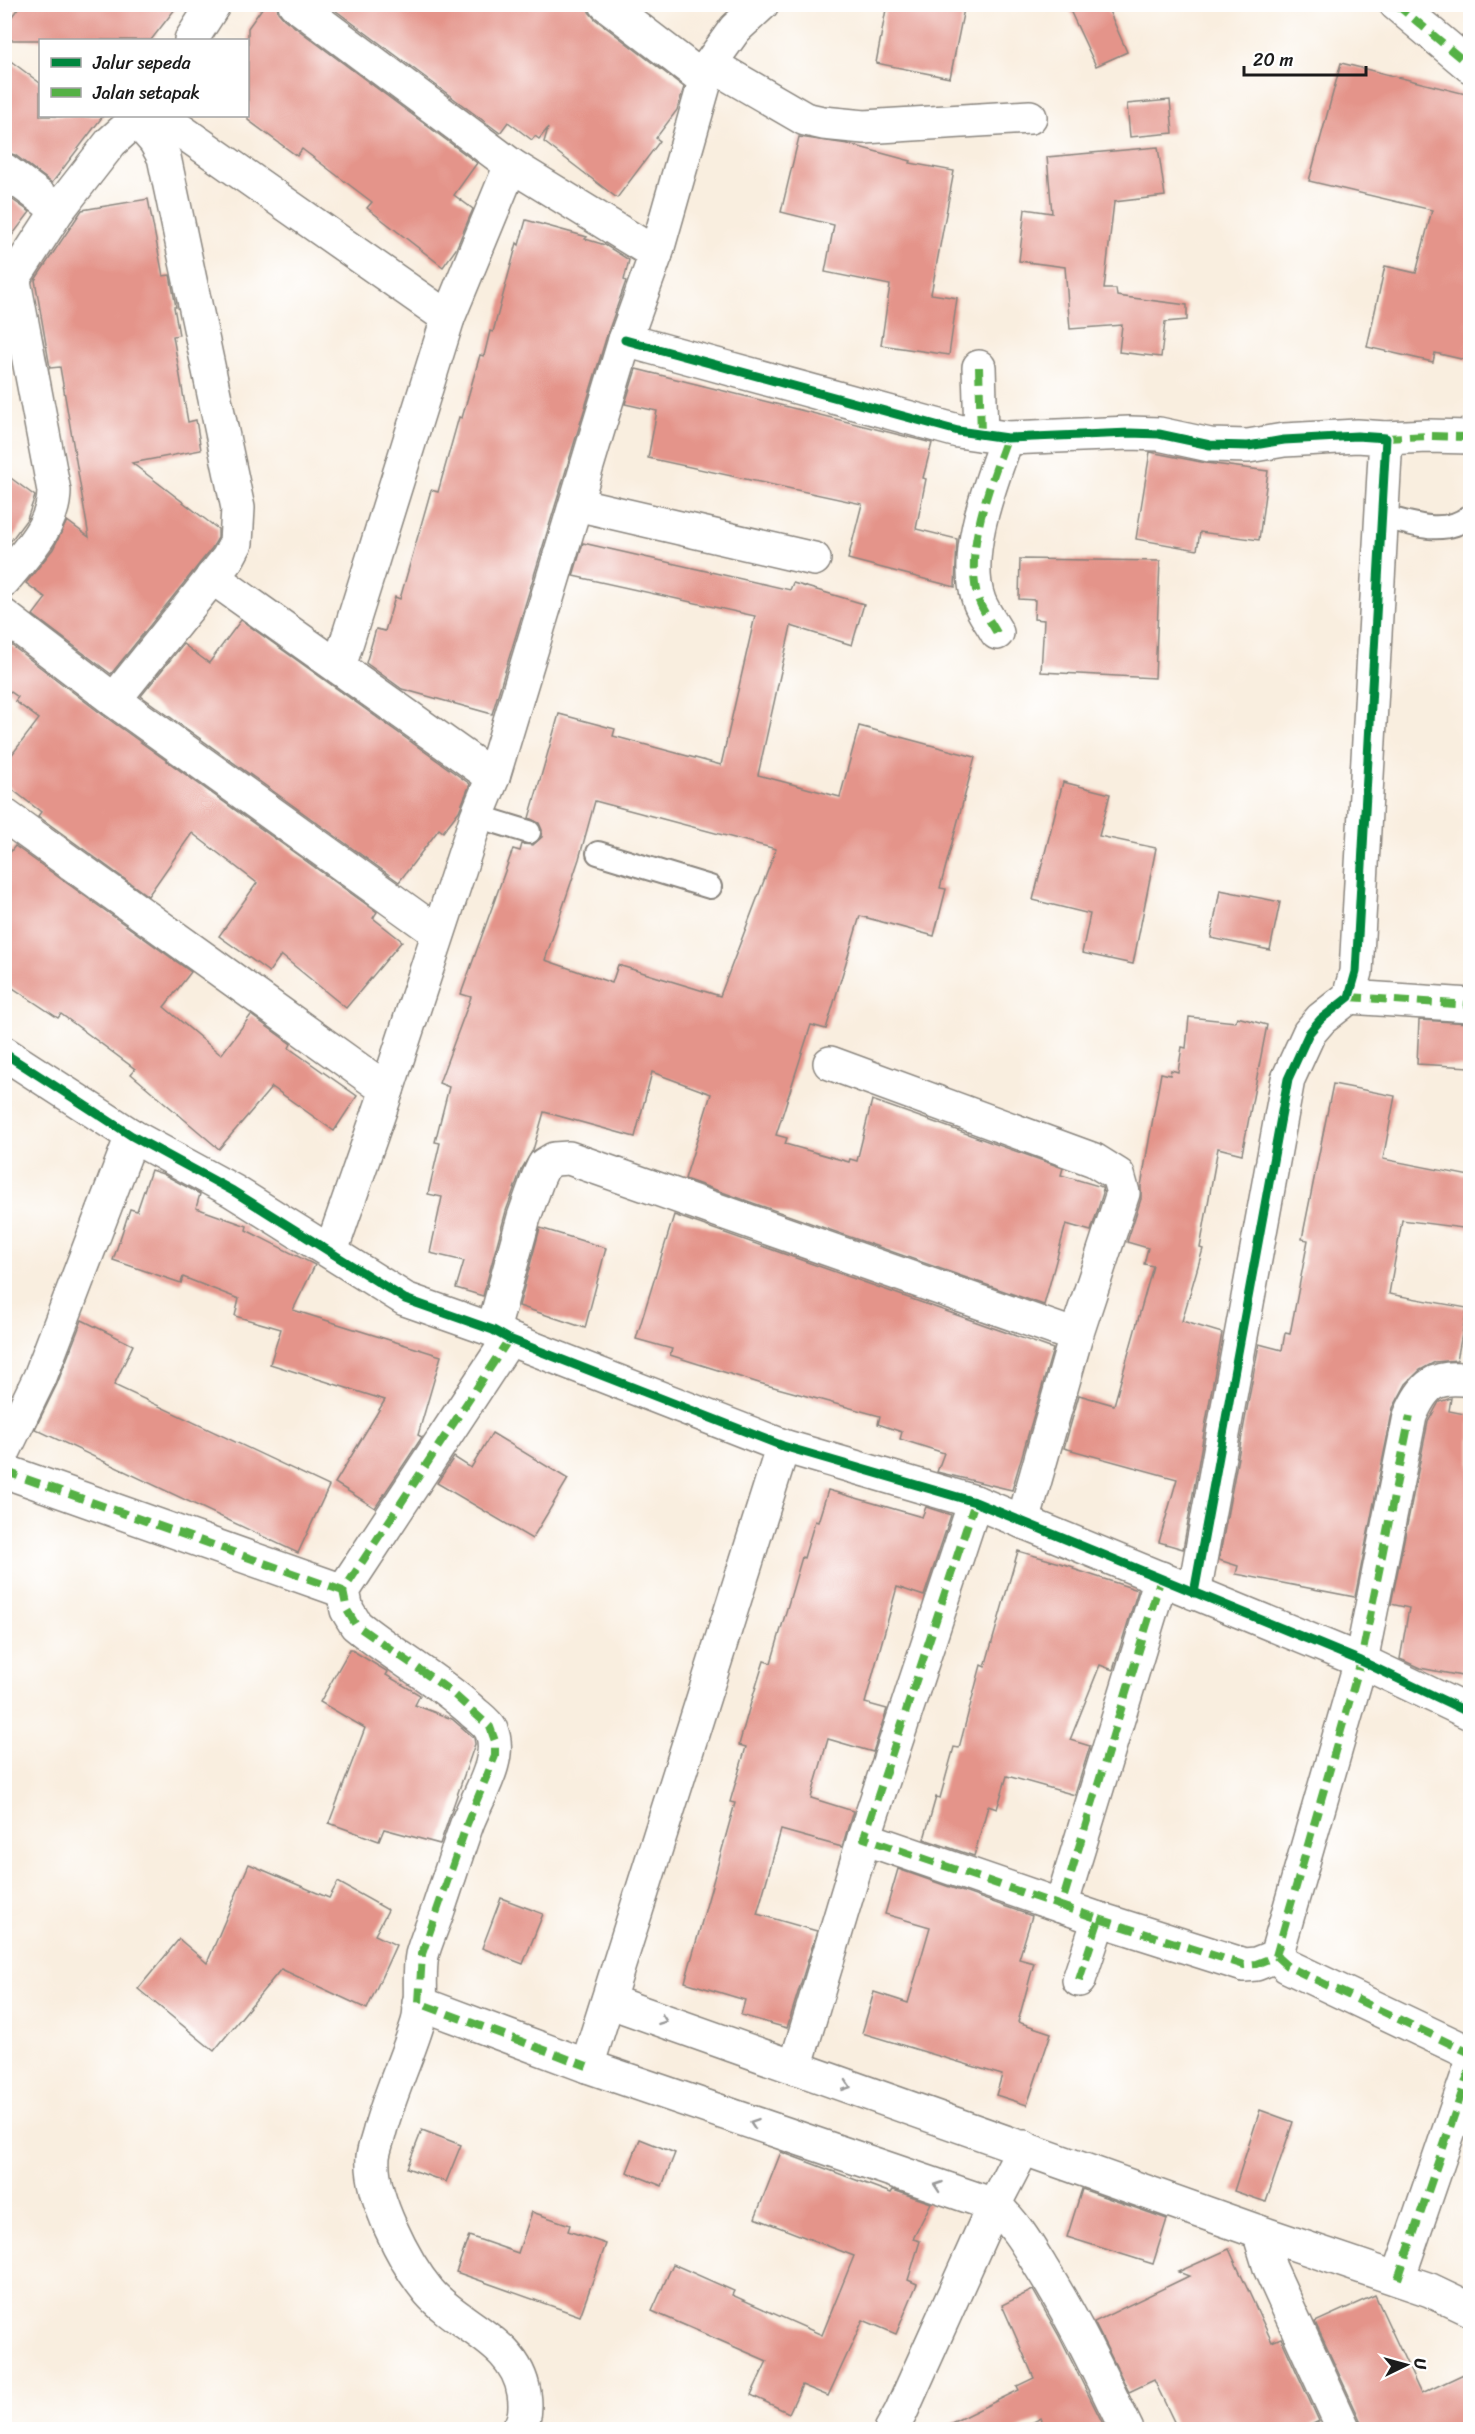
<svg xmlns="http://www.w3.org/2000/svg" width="1475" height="2434" font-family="Sriracha,sans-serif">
<rect width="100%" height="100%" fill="#fff"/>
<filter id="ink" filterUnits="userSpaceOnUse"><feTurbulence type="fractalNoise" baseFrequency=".0167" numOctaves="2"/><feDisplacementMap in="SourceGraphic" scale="12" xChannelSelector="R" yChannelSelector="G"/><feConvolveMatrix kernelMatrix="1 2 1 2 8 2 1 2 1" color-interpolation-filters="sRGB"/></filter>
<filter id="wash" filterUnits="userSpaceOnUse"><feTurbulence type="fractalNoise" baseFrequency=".008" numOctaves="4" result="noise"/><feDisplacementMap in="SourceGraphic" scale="24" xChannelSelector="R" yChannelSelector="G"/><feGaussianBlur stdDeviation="1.35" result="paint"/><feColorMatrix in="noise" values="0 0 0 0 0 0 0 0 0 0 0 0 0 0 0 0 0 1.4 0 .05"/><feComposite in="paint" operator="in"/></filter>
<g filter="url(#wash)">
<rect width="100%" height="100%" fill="#f9eedf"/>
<g id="blocks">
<g fill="#e4948a" fill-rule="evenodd">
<path d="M21,4H179L151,40H4V27Z"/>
<path d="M265,4H277L278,12L284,19L477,163L454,195L473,209L456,249L443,267L367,208L372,202L302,149L297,156L248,120V28Z"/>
<path d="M327,4H588L589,12L595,19L684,87L677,110L656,138L660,141L617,198L544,142L548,128L539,139L535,136L532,140L508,122L500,133Z"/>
<path d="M887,4H965L950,78L876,63Z"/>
<path d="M1067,4H1106L1127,52L1096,66Z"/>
<path d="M4,56L40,83V116H103L52,183L15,155L4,152Z"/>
<path d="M1341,63L1470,95V361L1435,353L1433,362L1367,347L1385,266L1416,273L1432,210L1309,181Z"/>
<path d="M1170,100L1173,133L1130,137L1127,104Z"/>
<path d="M799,137L848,144L911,161L910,163L954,171L931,294L957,298L949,355L881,345L890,285L825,272L834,225L781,212Z"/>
<path d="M1158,147L1165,196L1114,202L1104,289H1116L1117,296L1187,305V320L1165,322L1161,357L1119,352L1122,325L1070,329L1065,267L1019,261L1025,209L1052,213L1047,157Z"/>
<path d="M4,194L30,212L4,246Z"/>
<path d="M148,199L163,276L170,275L176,307H174L179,335L173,336L188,422L196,420L201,450L132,463L218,529V538L212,548L111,674L33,615L46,598L26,583L53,549L67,521L89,537L60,367L50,368L35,280L82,210Z"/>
<path d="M526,220L587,237L585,239L605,245L629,260L624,280L626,281L607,335L492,714L402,689L366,663L376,629L385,631L395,597L400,599L431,490L438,492L459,417L462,418L480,355L484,356L490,331L493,332L517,243L519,245Z"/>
<path d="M636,369L932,443L923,478L926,479L916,529L957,539L955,587L848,559L862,504L648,458L657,411L625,404Z"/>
<path d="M1150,452L1206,463L1268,471L1259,540L1200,532L1197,550L1136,539Z"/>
<path d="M4,473L35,496L27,519L4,550Z"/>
<path d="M583,543L790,590L793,583L864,604L852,645L791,626L758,775L840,797L859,726L975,757L940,888L946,889L934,936L860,916L826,1029L811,1025L776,1135L787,1138L785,1144L849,1162L850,1159L857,1161L872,1100L1063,1168L1061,1175L1102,1187L1103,1193L1091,1231L1066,1224L1044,1305L685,1179L711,1094L652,1072L635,1137L544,1112L533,1150L521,1170L506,1211L483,1296L456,1288L464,1261L430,1253L442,1197L428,1194L440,1143L435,1142L449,1087L439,1083L471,997L461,994L513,849L520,851L522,844L533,845L542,837V830L539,823L529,818L559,714L615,729L613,736L721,765L755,616L573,576ZM595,801L776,849L720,996L618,965L612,983L545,960L579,859Z"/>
<path d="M1020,559L1160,561L1155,678L1041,672L1044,620L1034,619L1035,600L1019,599Z"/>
<path d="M241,620L470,784L459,811L443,832L439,829L399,882L141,696L183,644L209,663Z"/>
<path d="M11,645L103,715L377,912L373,918L402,941L346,1008L281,955L269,972L219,936L257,883L192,833L148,896L38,816L41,812L4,783V765L39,719L15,701L18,697L4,687V653Z"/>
<path d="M1063,782L1110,794L1099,836L1156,848L1133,964L1082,953L1090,914L1033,900Z"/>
<path d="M15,846L191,972L164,1007L221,1055L251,1015L291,1044L289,1048L357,1096L334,1131L272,1087L219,1149L131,1074L135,1069L61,1014L58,1018L4,982V860Z"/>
<path d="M1220,890L1280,902L1270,950L1211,938Z"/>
<path d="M1189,1017L1235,1022L1237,1017L1267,1025L1242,1154L1218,1148L1200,1248L1203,1249L1182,1321L1222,1333L1183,1549L1159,1542L1177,1479L1064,1448L1079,1395L1114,1405L1153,1266L1144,1264L1148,1248L1127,1242L1141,1199V1186L1161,1073L1170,1075L1171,1070L1178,1072L1182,1047L1186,1048Z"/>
<path d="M1419,1020L1470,1023V1067L1417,1064Z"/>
<path d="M1333,1084L1395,1096L1383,1159L1470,1176V1229L1402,1220L1389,1294L1467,1308L1457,1360L1435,1362L1420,1370L1406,1384L1393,1408L1355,1597L1236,1574L1238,1566L1219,1560L1259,1344L1282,1350L1285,1333L1290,1334L1308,1240L1302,1239Z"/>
<path d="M151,1170L163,1174L200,1194L196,1208L247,1226L246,1230L315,1265L293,1310L441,1356L418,1435L422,1437L375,1508L335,1483L385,1400L270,1364L281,1329L235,1316L239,1299L183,1277L181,1283L113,1260L130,1209L137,1211Z"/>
<path d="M674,1215L1053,1349L1012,1490L937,1472L944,1453L900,1439L902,1432L878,1424L880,1416L759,1383L670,1355L672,1349L636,1339Z"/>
<path d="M540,1228L606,1248L585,1328L519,1306Z"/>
<path d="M82,1320L133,1345L114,1385L329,1486L298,1553L35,1429L57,1384Z"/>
<path d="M1451,1398L1449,1411L1470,1415V1628L1462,1676L1420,1668L1400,1659L1409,1608L1391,1604L1428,1422L1439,1402Z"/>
<path d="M492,1433L568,1479L532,1539L437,1483L454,1457L471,1468Z"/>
<path d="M828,1490L922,1517L926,1507L951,1515L924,1596L897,1587L865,1703L887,1709L873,1752L828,1739L811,1798L853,1811L842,1847L781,1830L757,1914L817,1931L787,2028L741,2015L745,2000L685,1982L735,1803L730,1802L746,1747L739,1745L749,1709L764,1661L771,1663L802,1557L804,1558L815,1521L818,1522Z"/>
<path d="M1018,1551L1074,1567L1073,1569L1138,1590L1113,1670L1100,1665L1070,1740L1090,1746L1075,1795L1007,1776L997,1809L988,1806L974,1856L924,1839L936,1797L940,1798L954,1747L959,1748L981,1665L985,1667Z"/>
<path d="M350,1649L388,1672L386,1675L420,1695L415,1705L452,1719L474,1738L475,1744L440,1844L384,1829L379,1841L329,1823L365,1728L320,1702Z"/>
<path d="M249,1864L329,1898L338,1882L388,1910L375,1935L396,1945L367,2009L281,1969L214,2051L138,1989L179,1939L207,1963Z"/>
<path d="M898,1869L1032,1916L1019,1959L1034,1963L1018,2022L1051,2033L1027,2105L996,2095L1002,2075L862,2033L874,1992L908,2003L930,1927L885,1914Z"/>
<path d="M501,1898L543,1914L523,1964L482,1948Z"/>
<path d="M1260,2110L1293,2122L1266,2202L1234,2191Z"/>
<path d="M422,2130L461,2145L446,2182L407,2168Z"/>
<path d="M640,2139L675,2153L662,2186L627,2172Z"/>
<path d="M781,2152L891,2193L893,2190L931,2203L913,2239L920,2241L908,2280L917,2284L896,2334L863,2320L828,2396L802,2385L789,2413L751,2395L767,2361L652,2311L673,2264L734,2291L732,2295L822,2335L854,2256L755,2218Z"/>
<path d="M1082,2189L1167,2219L1153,2264L1067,2237Z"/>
<path d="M532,2212L570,2225L568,2231L606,2244L580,2316L456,2272L469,2236L518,2253Z"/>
<path d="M1229,2249L1272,2342L1281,2338L1319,2421L1301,2430H1178L1154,2380L1129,2392L1094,2322L1189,2276L1178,2272Z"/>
<path d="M1033,2290L1059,2336L1106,2430H1046L1041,2418L1018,2430H937L1019,2390L1017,2386L1034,2378L1002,2305Z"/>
<path d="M1375,2295L1421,2394L1470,2371V2430H1362L1361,2422L1315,2322Z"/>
</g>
</g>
</g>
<g filter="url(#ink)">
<use href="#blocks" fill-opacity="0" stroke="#8a857e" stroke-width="1.5"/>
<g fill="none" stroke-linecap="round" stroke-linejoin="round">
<g stroke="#8a857e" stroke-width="26">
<g id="lane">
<path d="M1382,516C1412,524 1444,537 1470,516"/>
<path d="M477,816L529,832"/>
<path d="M598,853L710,887"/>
</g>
</g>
<g stroke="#8a857e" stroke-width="36">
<g id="street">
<path d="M295,4L511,165L656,254"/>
<path d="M606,4L705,80"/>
<path d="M1396,4L1470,66"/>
<path d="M191,40L214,4"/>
<path d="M710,64L805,119L823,123L864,127L1030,117"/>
<path d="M160,116L448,318"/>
<path d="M4,170L58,210"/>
<path d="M4,293L58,210L111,142L140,116"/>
<path d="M625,340L958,431L1007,438L1130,433L1159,434L1210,445L1248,446L1284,440L1357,436L1386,438L1356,972L1349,997L1321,1019L1309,1033L1288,1079L1194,1593"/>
<path d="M979,367L981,434"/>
<path d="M1386,438L1427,436L1470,437"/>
<path d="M576,504L814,559"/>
<path d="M212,577L493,777"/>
<path d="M4,580C25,554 54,526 54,491L14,281"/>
<path d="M4,616L114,700L438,933"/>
<path d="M997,633C991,622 983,612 979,601C962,553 991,483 1007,438"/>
<path d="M339,667L448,318L511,165"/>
<path d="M114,700L228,558L236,543L238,508L164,157L155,141L136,119"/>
<path d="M4,815L387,1090"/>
<path d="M1349,997L1470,1005"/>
<path d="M4,1053L132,1136L233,1191L405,1299L493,1330L509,1339L783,1446L975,1502L1361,1661L1470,1713"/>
<path d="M830,1063L1094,1160L1118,1175L1123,1193L1076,1336L1023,1522"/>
<path d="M331,1251L387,1090L477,816L493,777L625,340L656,254L710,64L735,29L762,4"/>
<path d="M493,1330L524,1217L538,1178L544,1165L554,1159L569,1158L1076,1336"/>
<path d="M509,1339L343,1591L347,1610L356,1625C393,1655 435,1678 471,1710C477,1716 487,1722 491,1730C504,1758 477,1797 467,1824C457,1852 448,1881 438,1910C433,1925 426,1940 422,1955C418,1976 423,2002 418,2022C407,2058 390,2093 380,2130C378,2139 374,2148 373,2157C370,2196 405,2263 429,2292C460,2328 516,2341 524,2393C526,2406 526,2419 518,2430"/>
<path d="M4,1451L40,1377L132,1136"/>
<path d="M4,1471L343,1591"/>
<path d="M864,1838L1061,1906"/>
<path d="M1099,1919L1244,1965L1256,1964L1276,1956L1361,1661L1410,1416C1424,1384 1435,1375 1470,1380"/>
<path d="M1276,1956L1287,1966L1470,2053"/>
<path d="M1079,1980L1099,1919L1061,1906L1161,1578"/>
<path d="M608,2001L1259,2232L1430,2290L1470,2309"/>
<path d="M419,2003L587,2066L994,2205C1014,2222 1027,2244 1041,2267C1074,2319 1100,2375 1127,2430"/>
<path d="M587,2066L783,1446"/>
<path d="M795,2068L864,1838L975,1502"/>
<path d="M1259,2232L1270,2268L1344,2430"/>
<path d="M1398,2279L1470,2069"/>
<path d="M891,2430L901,2412L994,2205L1024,2147"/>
</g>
</g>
<use href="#lane" stroke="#fff" stroke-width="22"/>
<use href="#street" stroke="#fff" stroke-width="33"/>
<g stroke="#55b145" stroke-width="8" stroke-dasharray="15 8" stroke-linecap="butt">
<path d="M1396,4L1470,66"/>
<path d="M979,367L981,434"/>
<path d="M1386,438L1427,436L1470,437"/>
<path d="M997,633C991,622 983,612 979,601C962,553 991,483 1007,438"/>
<path d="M1349,997L1470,1005"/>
<path d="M509,1339L343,1591L347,1610L356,1625L449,1690L490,1727L495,1741V1756L467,1824L422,1954L419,2003L587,2066"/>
<path d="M4,1471L343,1591"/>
<path d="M975,1502L864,1838L1061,1906"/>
<path d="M1099,1919L1244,1965L1256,1964L1276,1956L1361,1661L1410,1416"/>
<path d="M1276,1956L1287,1966L1470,2053"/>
<path d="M1079,1980L1099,1919L1061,1906L1161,1578"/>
<path d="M1398,2279L1470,2069"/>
</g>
<g stroke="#fff" stroke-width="13">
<g id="cycleway">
<path d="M625,340L958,431L1007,438L1130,433L1159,434L1210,445L1248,446L1284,440L1357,436L1386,438L1356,972L1349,997L1321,1019L1309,1033L1288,1079L1194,1593"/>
<path d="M4,1053L132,1136L233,1191L405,1299L493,1330L509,1339L783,1446L975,1502L1361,1661L1470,1713"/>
</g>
</g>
<use href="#cycleway" stroke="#00873e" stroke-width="9"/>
</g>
<defs><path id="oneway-chevron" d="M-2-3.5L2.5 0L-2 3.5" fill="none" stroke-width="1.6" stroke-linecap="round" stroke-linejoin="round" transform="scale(1.5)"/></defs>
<g stroke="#999">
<use href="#oneway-chevron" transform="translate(663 2020) rotate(20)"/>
<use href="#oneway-chevron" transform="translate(847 2086) rotate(19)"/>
<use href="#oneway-chevron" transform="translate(754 2123) rotate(-161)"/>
<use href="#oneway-chevron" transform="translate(938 2186) rotate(-161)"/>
</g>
</g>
<rect width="1475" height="2434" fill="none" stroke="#fff" stroke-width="24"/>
<rect x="39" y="39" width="210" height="78" fill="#ffffff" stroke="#a4a4a4" stroke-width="1.5"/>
<rect x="51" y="58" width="30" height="9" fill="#00873e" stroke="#a4a4a4" stroke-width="1.5"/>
<text x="93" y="69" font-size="18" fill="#1c1c1c">Jalur sepeda</text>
<rect x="51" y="88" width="30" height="9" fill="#55b145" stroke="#a4a4a4" stroke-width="1.5"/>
<text x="93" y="99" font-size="18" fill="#1c1c1c">Jalan setapak</text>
<g transform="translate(1406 2365) rotate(85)" stroke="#ffffff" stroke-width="4.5" paint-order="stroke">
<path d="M0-4.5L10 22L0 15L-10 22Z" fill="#1c1c1c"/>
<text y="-9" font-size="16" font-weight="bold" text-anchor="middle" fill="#1c1c1c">U</text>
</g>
<path d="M1244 66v9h122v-9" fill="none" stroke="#1c1c1c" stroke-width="3"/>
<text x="1253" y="66" font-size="18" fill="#1c1c1c" stroke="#ffffff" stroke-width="4.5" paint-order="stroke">20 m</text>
</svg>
